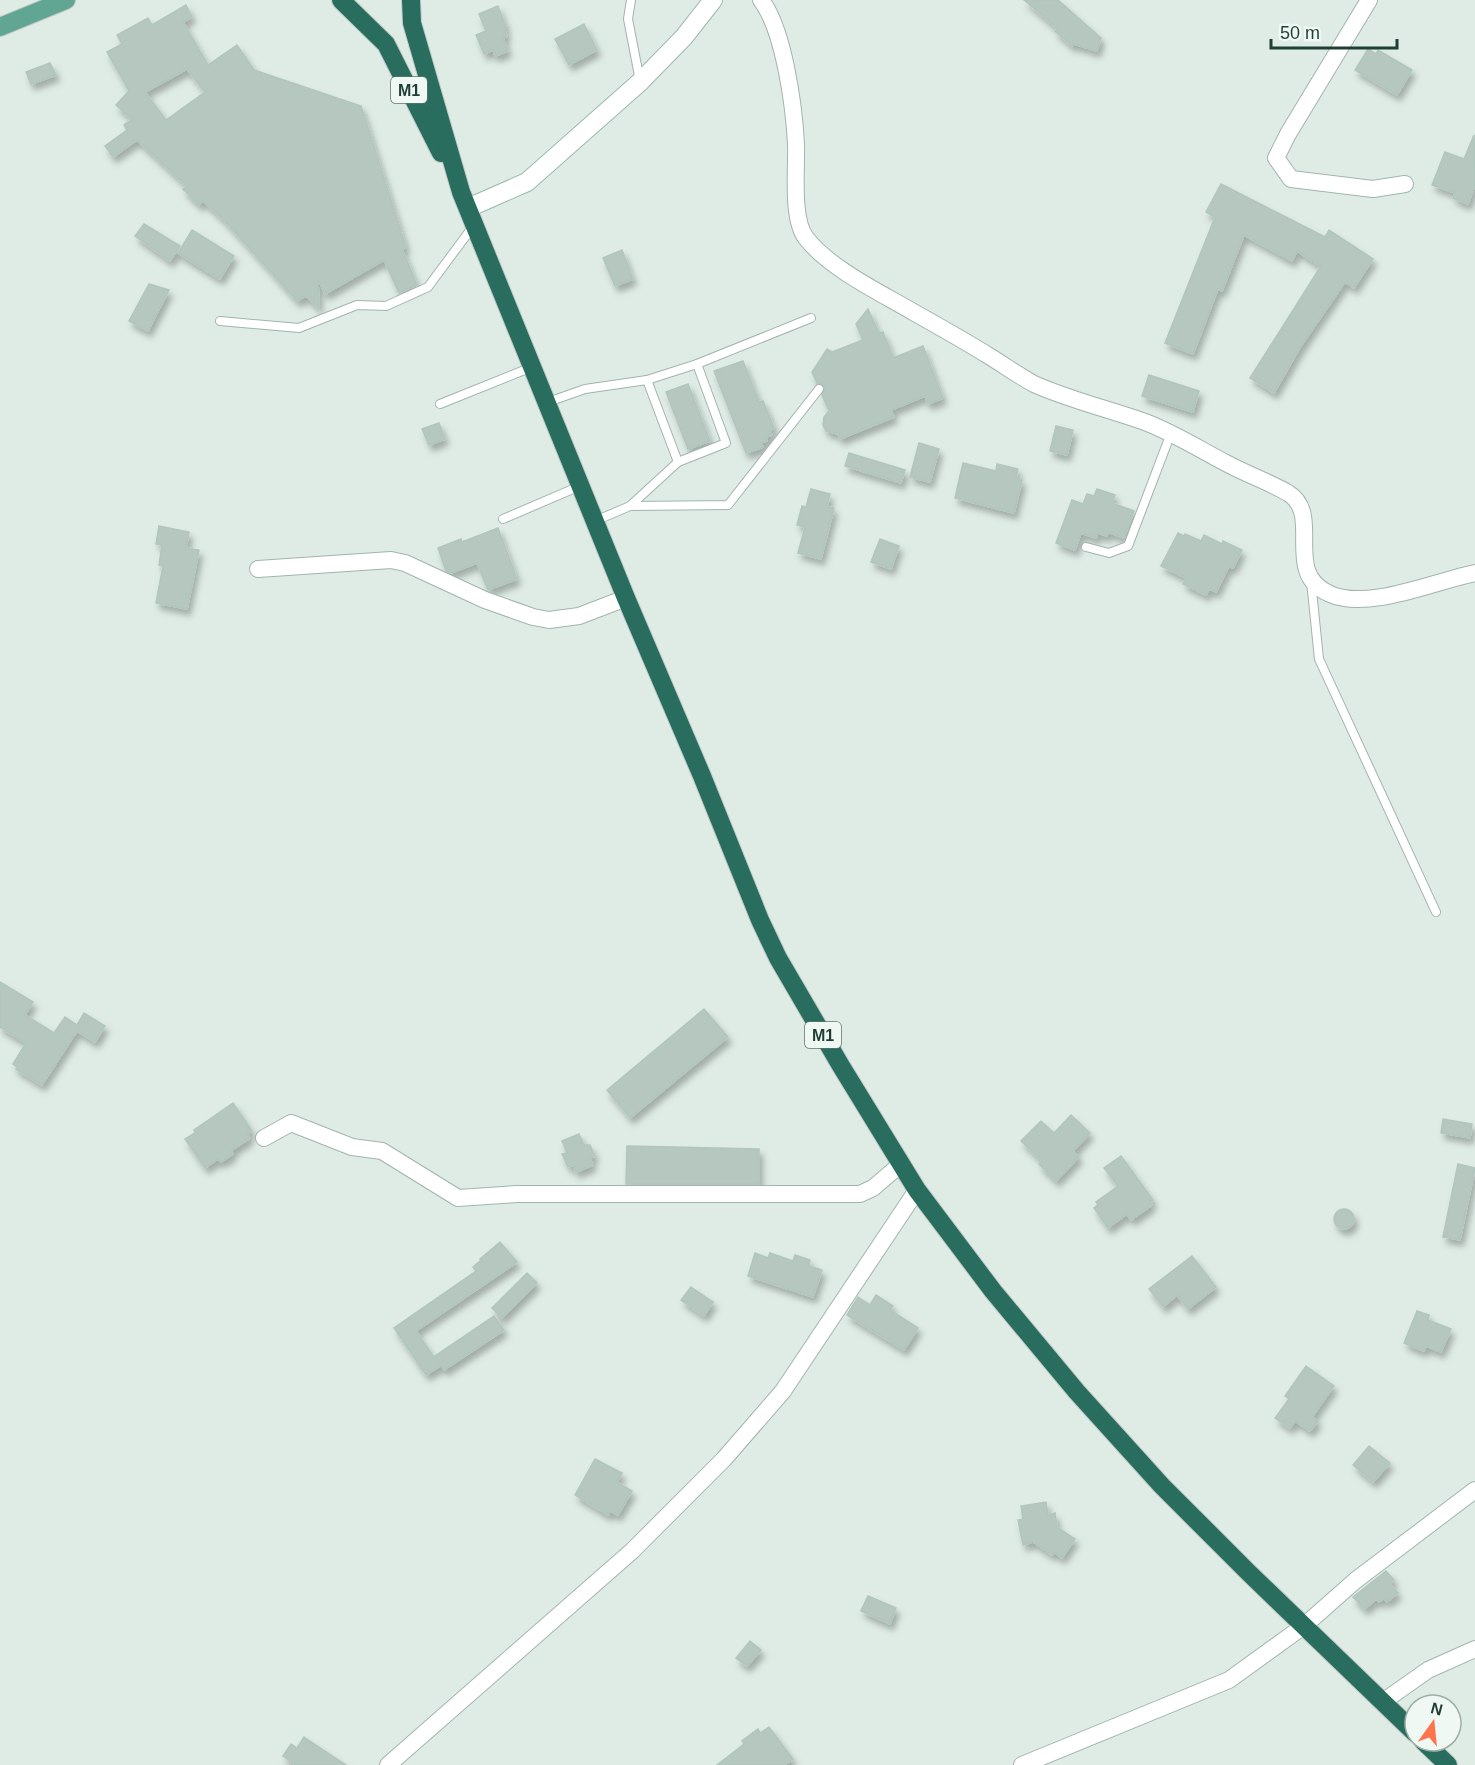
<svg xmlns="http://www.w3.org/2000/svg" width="1475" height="1765" font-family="Helvetica,sans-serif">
<defs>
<filter id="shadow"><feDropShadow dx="3.5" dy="6" stdDeviation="3" flood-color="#0004"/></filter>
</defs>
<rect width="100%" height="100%" fill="#dfece6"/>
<g fill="#b5c7bf" stroke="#b1c6bd" stroke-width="1.5" fill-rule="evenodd" filter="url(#shadow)">
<path d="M1024,0H1058L1101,38L1097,51L1074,44L1072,46L1055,31L1058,29Z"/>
<path d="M186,5L192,17L183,22L208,65L237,45L254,70L361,106L406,247L402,249L417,285L399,293L384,260L325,294L318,279L319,309L306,296L297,301L225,221L203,201L199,205L183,189L187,186L137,140L113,157L105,146L127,130L124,125L132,119L116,105L129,91L107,52L122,44L117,35L148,18L152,25ZM187,69L205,92L166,120L145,92Z"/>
<path d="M498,6L506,27H504L507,36L503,38L508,51L495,56L493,50L484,54L476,35L486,31L479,14Z"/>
<path d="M584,24L597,50L569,65L555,39Z"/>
<path d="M1368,49L1376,54L1378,50L1412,70L1397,95L1355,70Z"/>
<path d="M50,63L56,75L31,84L26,72Z"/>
<path d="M1474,135L1475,185L1468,204L1453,198L1455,193L1432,185L1445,152L1464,159Z"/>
<path d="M1221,184L1325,237L1329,230L1373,259L1354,288L1345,282L1301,346L1274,393L1250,378L1321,266L1297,251L1292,261L1244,235L1222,291L1218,289L1193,354L1165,343L1215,217L1206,212Z"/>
<path d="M144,224L180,246L170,261L135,236Z"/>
<path d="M192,230L234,256L220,279L178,253Z"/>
<path d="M622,250L633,279L615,286L603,258Z"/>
<path d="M149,284L169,290L148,331L129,321Z"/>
<path d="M868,309L879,333L883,332L893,358L923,346L943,398L928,404L925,396L891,410L894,417L840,439L838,434L826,431L823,425L824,417L829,411L822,395L825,387L822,384L817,383L812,372L827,349L832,352L863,340L856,324Z"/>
<path d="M743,361L759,402L763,401L774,428L770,430L772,435L766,437L767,441L761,443L763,447L746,453L714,371Z"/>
<path d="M1149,375L1199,391L1193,412L1142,396Z"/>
<path d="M688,384L710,441L688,449L666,392Z"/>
<path d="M439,423L445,439L429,445L422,429Z"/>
<path d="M1056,426L1073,430L1067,455L1050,451Z"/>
<path d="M919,443L939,449L930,482L910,477Z"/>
<path d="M849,453L905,470L901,483L845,466Z"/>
<path d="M963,463L996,471L997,464L1018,469L1016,478L1022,480L1014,513L955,498Z"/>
<path d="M811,489L830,494L827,507L834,508L821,559L798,553L805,527L797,525L802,506L806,507Z"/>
<path d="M1097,489L1115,495L1112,503L1134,511L1124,538L1108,532L1107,536L1098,533L1096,538L1081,533L1075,550L1056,543L1072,500L1083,504L1087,494L1094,496Z"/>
<path d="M159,526L189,532L186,548L199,550L187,609L156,603L163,566L159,565L162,545L156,544Z"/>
<path d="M498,528L517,579L488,590L477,563L451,573L446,571L438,548L461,539L462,542Z"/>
<path d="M1178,533L1184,536L1185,534L1201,541L1204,535L1222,544L1223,541L1242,550L1233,568L1229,566L1216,592L1209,589L1206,595L1183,584L1186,578L1161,566Z"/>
<path d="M880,539L899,546L891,569L871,562Z"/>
<path d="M0,982L33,1002L25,1015L54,1033L65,1017L77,1025L84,1013L105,1026L95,1042L77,1031L42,1085L16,1069L17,1067L13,1064L26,1043L0,1027Z"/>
<path d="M704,1009L728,1037L630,1118L607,1090Z"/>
<path d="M233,1103L252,1131L247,1134L250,1138L231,1151L233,1154L221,1162L218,1159L205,1168L185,1139L195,1133L194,1130Z"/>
<path d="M1071,1115L1090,1133L1073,1151L1079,1157L1056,1181L1039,1164L1042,1161L1021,1141L1041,1121L1054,1133Z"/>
<path d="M1443,1119L1472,1124L1470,1138L1441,1133Z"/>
<path d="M579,1134L584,1145H590L595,1156L590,1158L593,1165L576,1172L573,1165L568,1167L562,1154L567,1153L562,1141Z"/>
<path d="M627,1146L759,1149V1184H626Z"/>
<path d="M1121,1156L1153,1200L1150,1202L1152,1205L1131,1220L1127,1214L1108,1228L1094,1208L1098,1205L1096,1202L1118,1186L1104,1168Z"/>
<path d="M1458,1164L1475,1168L1460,1240L1443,1237Z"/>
<circle cx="1344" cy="1219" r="10"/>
<path d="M500,1242L517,1262L416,1331L440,1366L426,1375L394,1328L476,1271L473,1267L481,1260L480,1259Z"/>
<path d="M755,1253L768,1258L770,1253L793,1261L795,1255L810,1260L809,1266L822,1270L813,1297L748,1276Z"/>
<path d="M1192,1256L1216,1287L1188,1309L1177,1295L1163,1307L1149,1289Z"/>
<path d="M527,1273L537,1283L502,1318L492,1308Z"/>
<path d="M691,1287L713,1302L704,1316L681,1300Z"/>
<path d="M876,1295L893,1306L890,1310L918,1328L904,1350L847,1315L858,1297L870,1305Z"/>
<path d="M1417,1311L1429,1315L1428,1320L1451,1329L1441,1352L1426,1346L1424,1351L1404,1343Z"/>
<path d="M494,1316L504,1330L444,1370L435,1356Z"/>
<path d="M1306,1366L1334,1386L1312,1417L1318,1421L1310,1431L1295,1421L1290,1428L1275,1418L1289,1399L1285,1396Z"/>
<path d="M1369,1446L1390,1463L1373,1482L1353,1465Z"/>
<path d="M595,1459L622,1473L617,1482L632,1491L618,1515L610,1511L608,1515L575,1495Z"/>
<path d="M1046,1502L1048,1515L1055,1513L1057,1527L1075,1539L1062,1558L1054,1552L1052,1555L1033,1542L1023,1545L1018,1520L1023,1519L1021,1506Z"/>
<path d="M1386,1571L1394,1580L1390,1584L1398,1593L1387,1602L1384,1598L1379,1602L1376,1599L1365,1609L1353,1597Z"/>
<path d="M868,1596L896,1608L890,1624L861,1611Z"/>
<path d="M750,1641L761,1650L747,1666L736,1658Z"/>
<path d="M769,1727L793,1759L784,1765H717L744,1744L742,1741L758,1729L760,1733Z"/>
<path d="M304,1737L346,1765H296L283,1756L291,1744L297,1748Z"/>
</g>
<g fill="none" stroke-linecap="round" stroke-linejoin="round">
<g stroke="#a2b4ad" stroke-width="10">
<g id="lane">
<path d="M631,0L628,19L640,81"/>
<path d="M220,321L299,328L357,305L386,306L428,287L474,225"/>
<path d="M697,364L811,318"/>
<path d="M647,380L697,364L726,443L678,462"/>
<path d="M548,402L585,389L647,380L678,462L630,506L595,521"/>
<path d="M440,404L532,367"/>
<path d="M630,506L728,505L819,389"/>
<path d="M503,519L580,486"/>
<path d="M1086,547L1109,553L1128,546L1171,433"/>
<path d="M1311,581L1319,659L1436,912"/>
</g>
</g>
<g stroke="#a2b4ad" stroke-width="18">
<g id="street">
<path d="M761,0C784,30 794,106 796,144C797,167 791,219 806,238C830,269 881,293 915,313C940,327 965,341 989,356C1004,365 1019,376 1034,384C1070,400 1108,409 1145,422C1174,433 1199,449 1226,463C1246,474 1269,482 1288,493C1324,515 1281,573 1330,594C1368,611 1435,581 1475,573"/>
<path d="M1369,0L1288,134L1276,158L1291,179L1373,189L1405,184"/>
<path d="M258,569L391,560L405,563L485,600L533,617L549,620L579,616L626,598"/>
<path d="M264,1138L291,1123L352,1147L382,1151L458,1198L517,1194H860L873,1188L901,1164"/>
<path d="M1384,1701L1428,1670L1475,1649"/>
<path d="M388,1765L632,1551L724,1459L783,1391L917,1190"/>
<path d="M1022,1765L1229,1680L1305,1625L1356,1580L1475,1490"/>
</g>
</g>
<g stroke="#9db9af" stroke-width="20">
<path id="secondary" d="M468,208L527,182L640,82L684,37L713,0"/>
</g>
<g stroke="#c0c9c6" stroke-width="20">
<path id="primary" d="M0,27L66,0"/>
</g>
<g stroke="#c0c9c6" stroke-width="20">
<g id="highway">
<path d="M341,0L386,44L441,153"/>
<path d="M411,0L412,23L461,192L626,598L702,776L760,920L778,958L841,1066L917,1190L993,1291L1077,1392L1162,1486L1249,1573L1415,1733"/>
<path d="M1423,1741L1448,1765"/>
</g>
</g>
<use href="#lane" stroke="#fff" stroke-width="8"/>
<use href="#street" stroke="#fff" stroke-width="16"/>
<use href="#secondary" stroke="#fff" stroke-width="18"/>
<use href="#primary" stroke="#60a693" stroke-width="18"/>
<use href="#highway" stroke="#286d5e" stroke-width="18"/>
</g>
<g text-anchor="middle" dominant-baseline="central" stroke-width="4.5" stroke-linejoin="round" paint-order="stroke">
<g fill="#f0f8f4" stroke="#5e766e" stroke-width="1.5">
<rect x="391" y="77" width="36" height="26" rx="4.5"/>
<rect x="805" y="1022" width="36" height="26" rx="4.5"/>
</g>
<g font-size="16" font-weight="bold" fill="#1f3e35">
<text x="409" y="90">M1</text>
<text x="823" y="1035">M1</text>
</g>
</g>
<g transform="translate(1433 1723) rotate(15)"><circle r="28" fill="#f0f8f4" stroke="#9caea8" stroke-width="1.5"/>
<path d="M0-4.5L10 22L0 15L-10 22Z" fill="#ff754b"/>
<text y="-9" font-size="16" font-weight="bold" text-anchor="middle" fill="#1f3e35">N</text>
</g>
<path d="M1271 39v9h126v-9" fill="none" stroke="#1f3e35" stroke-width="3"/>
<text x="1280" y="39" font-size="18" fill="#1f3e35" stroke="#f0f8f4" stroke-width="4.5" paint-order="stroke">50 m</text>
</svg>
